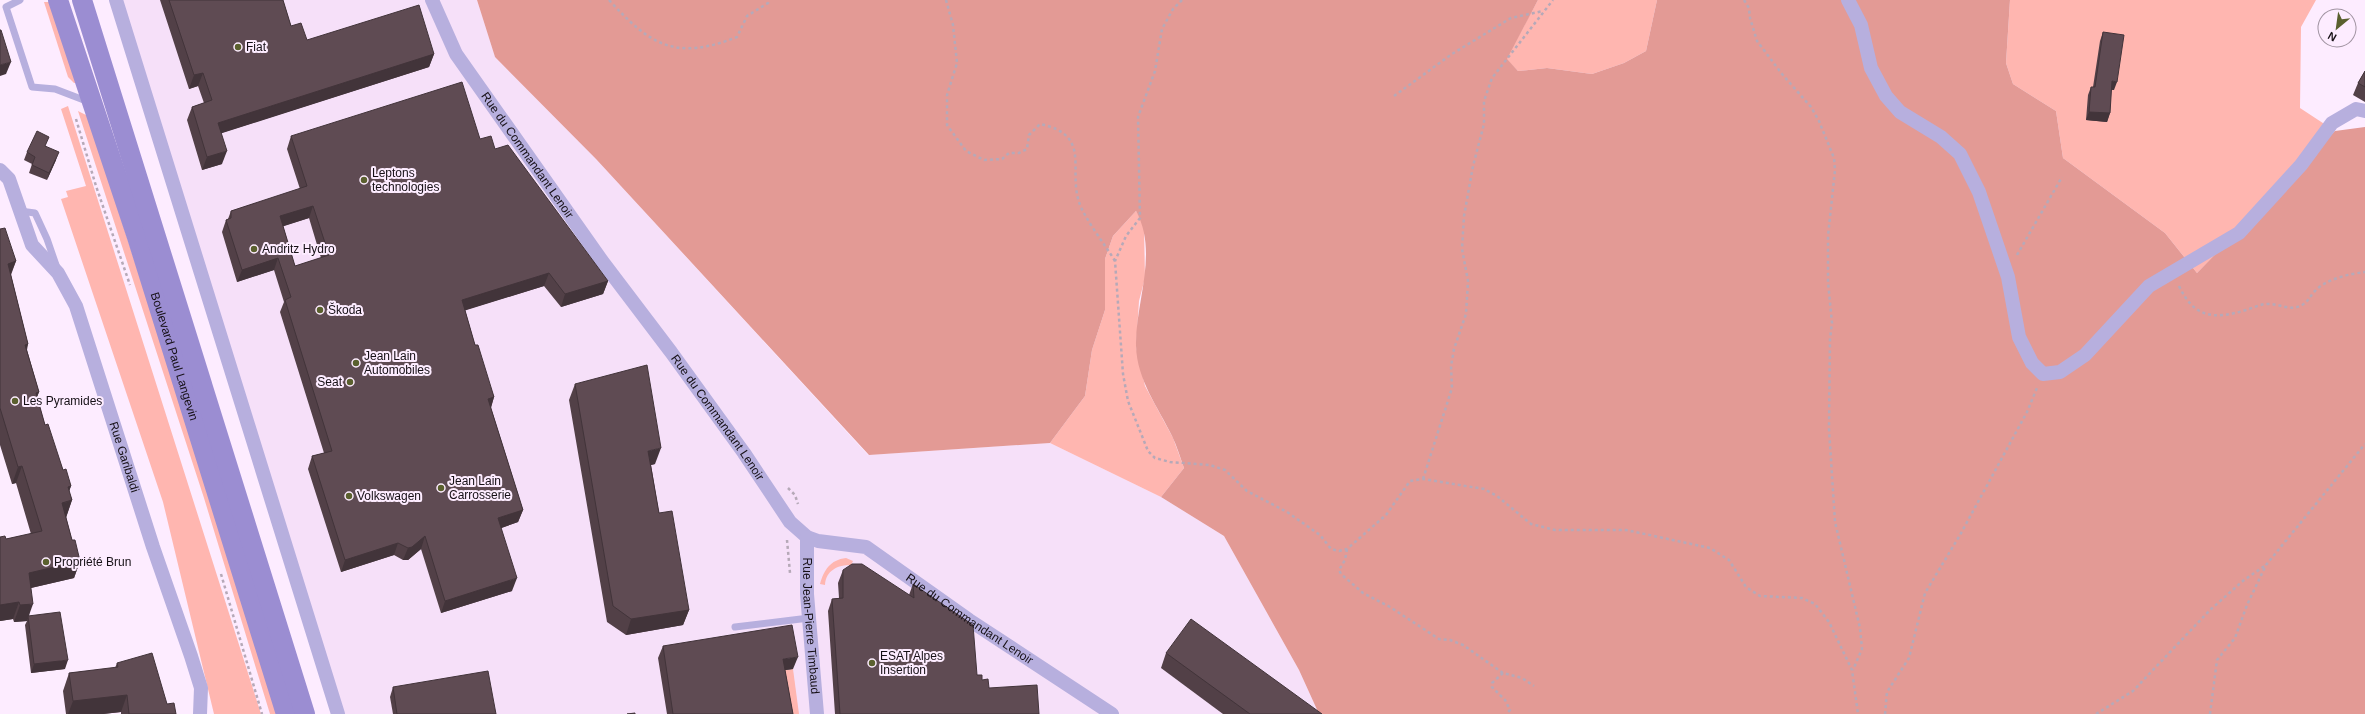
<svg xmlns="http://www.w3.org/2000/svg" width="2365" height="714" font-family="Helvetica,sans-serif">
<rect width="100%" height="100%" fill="#fdecff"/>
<path fill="#f6e0f9" d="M120,0H477L495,57L596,159L868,455L1050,443L1161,497L1224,536L1299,670L1319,714H342Z"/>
<g fill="#ffb6b0">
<path d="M1538,0H1657L1646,51L1624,63L1592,74L1547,68L1518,71L1506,59Z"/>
<path d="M2010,0H2316L2301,27L2300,108L2335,131L2197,273L2165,233L2063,158L2056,111L2013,84L2006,63Z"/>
<path d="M44,2H51L79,83H74L68,77Z"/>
<path d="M68,106L261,714H214L163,502L61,199L68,197L66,191L86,186L61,109Z"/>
<path d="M78,111L88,116L280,714H270L204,498Z"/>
<path d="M1136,211L1144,226L1145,278L1139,301L1136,347L1145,386L1173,438L1184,468L1161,497L1050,443L1085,396L1092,350L1105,310V259L1113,236Z"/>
<path d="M846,558L853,561L851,565C838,565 826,570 825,585L820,584C824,570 830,560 846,558Z"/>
<path d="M793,669L799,714H786L779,671Z"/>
</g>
<path fill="#e39a95" d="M477,0H1538L1507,59L1518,71L1547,68L1592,74L1624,63L1646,51L1657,0H2010L2006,63L2013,84L2056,111L2063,158L2165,233L2197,273L2335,131L2365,127V714H1319L1299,670L1224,536L1161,497L1184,468C1180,457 1177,446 1172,436C1158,407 1137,380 1136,346C1135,302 1159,253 1136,211L1113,236L1105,259V310L1092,350L1085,396L1050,443L869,455L596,159L495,57Z"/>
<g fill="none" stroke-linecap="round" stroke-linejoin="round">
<g stroke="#b6a9b8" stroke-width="2.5" stroke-dasharray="3 3" stroke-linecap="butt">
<path d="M609,0C651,46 676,61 737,37L747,16L768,3L769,0"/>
<path d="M946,0L953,25L957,63L947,95V125L966,151L984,160L1002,159L1009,153H1019L1027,149L1029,135L1040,124C1092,135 1068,168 1079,202C1084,218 1106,246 1115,261"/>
<path d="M1182,0L1173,9L1162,29L1155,71L1138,117L1140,218L1126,236L1115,261L1123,374L1128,401L1148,451L1155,458L1170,462L1210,465L1225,470L1247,491L1287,512L1320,535L1331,549L1339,551L1347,549L1386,515L1410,481L1423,479L1484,489L1497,496L1531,524L1555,530H1626L1710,548L1729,560L1746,587L1760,596L1802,598L1815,604L1829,622L1852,670L1858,714"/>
<path d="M1744,0L1749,8L1750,18L1757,41L1782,74L1811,107L1819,121L1834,158L1835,170L1828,236V282L1832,323L1830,339L1829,429L1835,522L1860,628L1862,649L1853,670"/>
<path d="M1394,96L1452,54L1511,18L1543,11"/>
<path d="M76,119L96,186L130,285"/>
<path d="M2017,255L2062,177"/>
<path d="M2179,286C2194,318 2214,320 2246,310C2253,308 2260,304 2267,304C2279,303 2290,312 2302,305C2308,302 2310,296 2315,291C2326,279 2349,274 2365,272"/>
<path d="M1423,479L1452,388L1451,366L1454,349L1466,314L1468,281L1462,249L1464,216L1473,166L1484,124V101L1492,78L1553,0"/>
<path d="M788,488L795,495L798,504"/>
<path d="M787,540L790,573"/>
<path d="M1347,549L1345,560L1339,570L1341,574L1363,593L1390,607L1439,639L1450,640L1463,645L1503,673L1522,678L1534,686"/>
<path d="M221,574L262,714"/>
<path d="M1503,673L1492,683V687L1505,700L1510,710L1506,714"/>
<path d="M1885,714L1887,692L1909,658L1925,593L1960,535L2027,412L2037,388"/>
<path d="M2096,714L2133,691L2210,610L2244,580L2266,565"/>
<path d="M2210,714L2217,660L2235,638L2247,605L2266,565L2365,444"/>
</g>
<g stroke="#b7afde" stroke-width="7">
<path d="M20,0L6,7L32,87L55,89L89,102"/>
<path d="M20,211L35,213L47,239L56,265"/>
<path d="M735,627L809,618"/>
</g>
<g stroke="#b7afde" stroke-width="14">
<path d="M116,0L338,714"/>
<path id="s1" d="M432,0L456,54L602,261L671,352L744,453L790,522L807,537L818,541L866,547L969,620L1112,714"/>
<path d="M1848,0L1861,25L1871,68L1886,96L1900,112L1941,137L1960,154L1979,192L2008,277L2019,337L2032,363L2043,374L2060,372L2085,355L2149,286L2239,233L2301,165L2332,123L2356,109L2365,111"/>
<path id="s2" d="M0,170L9,179L32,245L58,273L76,306L153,547L191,656L201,688L200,714"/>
<path id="s3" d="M807,537V594L817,714"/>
</g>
<g stroke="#9b8dd2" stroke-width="20">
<path id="s4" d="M58,0L137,237L286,714"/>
<path d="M82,0L305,714"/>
</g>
</g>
<g fill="#524047" fill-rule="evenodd">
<path d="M160,0H283L291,26L307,40L434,54L429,67L221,133L222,164L202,170L187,120L192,107L204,103L198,86L189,89Z"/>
<path d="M2103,32L2114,90H2111L2110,113L2107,122L2086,120L2088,95L2091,87H2093L2100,41Z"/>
<path d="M2365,71V102L2353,95L2358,83Z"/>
<path d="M291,136L480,139L495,149L608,281L603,294L561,307L544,286L465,310L475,345L494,397L491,408L523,510L518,522L501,528L512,591L441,613L421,549L408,560H403L394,555L341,572L308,469L312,456L324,453L280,312L284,302L274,270L237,282L222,232L226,220L228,219L231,211L300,189L287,149ZM309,218L321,258L295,266L283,226Z"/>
<path d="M46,146L56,160L47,180L29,173L32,164L24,160L27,152Z"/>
<path d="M0,229L16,261L11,275L28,344L27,350L39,392L37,397L45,425L63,470L71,486L69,491L72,500L66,517L72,540L80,561L74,578L31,588L29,616L65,669L31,673L25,625L27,621L14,622L13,619L0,621V537L6,539L31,534L16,483L12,484L0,445Z"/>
<path d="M575,384L655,464L651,465L659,513L689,610L683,625L626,635L607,622L569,400Z"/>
<path d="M843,570L909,595L913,584L977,675L982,680L989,688L1039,714H835L828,611L832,599L839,598L838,583Z"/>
<path d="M663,646L793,669L785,670L793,714H667L658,658Z"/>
<path d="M1166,653L1322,714H1223L1161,668Z"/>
<path d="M117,663L167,704L176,714H121V712L103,714H66L63,691L69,673L115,668Z"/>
<path d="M393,687L496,714H393L390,697Z"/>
</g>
<g fill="#42343a">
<path d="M434,54L429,67L213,136L218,123Z"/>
<path d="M11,62L6,74L0,76V65Z"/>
<path d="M203,73L198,86L189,89L194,75Z"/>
<path d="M2112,81L2117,82L2114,90L2109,89Z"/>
<path d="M2089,112L2110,113L2107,122L2086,120Z"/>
<path d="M227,151L222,164L202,170L207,157Z"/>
<path d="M59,152L56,160L47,180L49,173Z"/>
<path d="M313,206L309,218L275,229L280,216Z"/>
<path d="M278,258L274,270L237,282L242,270Z"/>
<path d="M16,261L9,278L8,264Z"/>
<path d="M549,273L544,286L457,313L462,300Z"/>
<path d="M608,281L603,294L561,307L565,294Z"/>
<path d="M28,344L22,361L25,345Z"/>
<path d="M39,392L32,409L36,393Z"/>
<path d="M494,397L490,410L488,399Z"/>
<path d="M661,448L655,464L642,467L648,451Z"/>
<path d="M22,466L16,483L12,484L18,467Z"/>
<path d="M71,486L65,503L72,500L66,518L56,520L68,487Z"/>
<path d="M523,510L518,522L493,531L498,518Z"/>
<path d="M425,536L421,549L408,560H403L408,548Z"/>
<path d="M398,543L394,555L341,572L345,560Z"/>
<path d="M80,561L74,578L22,590L29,573Z"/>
<path d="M517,578L512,591L441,613L445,601Z"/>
<path d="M19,602L13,619L0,621V605Z"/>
<path d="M33,604L27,621L14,622L20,605Z"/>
<path d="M689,610L683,625L626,635L631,619Z"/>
<path d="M798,657L793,669L779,671L783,659Z"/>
<path d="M68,660L65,669L31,673L34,664Z"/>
<path d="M127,695L121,712L103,714H68L73,701Z"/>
</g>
<g fill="#5f4b53" stroke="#42343a" fill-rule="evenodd">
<path d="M169,0H283L291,26L301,23L307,40L419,5L434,54L218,123L227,151L207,157L192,107L212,100L203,73L194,75Z"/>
<path d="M0,30H1L11,62L0,65Z"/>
<path d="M2103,32L2124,35L2117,82L2112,81L2110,113L2089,112L2091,87H2095Z"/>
<path d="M2365,71V87L2358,83Z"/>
<path d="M462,82L480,139L491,136L495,149L508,145L608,281L565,294L549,273L462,300L475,345H478L494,397L488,399L523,510L498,518L517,578L445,601L425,536L412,547L408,548L398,543L345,560L312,456L332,451L285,300L291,297L278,258L242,270L226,220L231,218V211L307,186L291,136ZM313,206L329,255L295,266L280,216Z"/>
<path d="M37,131L49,137L45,146L59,152L49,173L32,165L35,157L27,152Z"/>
<path d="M5,228L16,261L8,264L28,344L25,345L39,392L36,393L45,425L48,424L63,470L66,469L71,486L68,487L72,500L62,503L72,540H75L80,561L29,573L33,604L20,605L19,602L0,605V537L5,536L6,539L42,531L22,466L18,467L0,408V229Z"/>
<path d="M647,365L661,448L648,451L659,513L672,511L689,610L631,619L613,606L575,384Z"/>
<path d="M852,564H862L914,598L913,584L973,625L977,675H982V680L988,679L989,688L1037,685L1039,714H840L832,599L843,598V570Z"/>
<path d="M60,612L68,660L34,664L28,616Z"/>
<path d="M1191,619L1322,714H1250L1166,653Z"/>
<path d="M792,625L798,657L783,659L793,714H673L663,646Z"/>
<path d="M152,653L167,704L174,703L176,714H129L127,695L73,701L69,673L118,667L117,663Z"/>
<path d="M488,671L496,714H397L393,687Z"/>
<path d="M635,713V714H627Z"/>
</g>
<g fill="#5a602e" stroke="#fdecff" stroke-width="1.5">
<circle cx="238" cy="47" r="4"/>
<circle cx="364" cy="180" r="4"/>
<circle cx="254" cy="249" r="4"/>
<circle cx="320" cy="310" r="4"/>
<circle cx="356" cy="363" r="4"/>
<circle cx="350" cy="382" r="4"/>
<circle cx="15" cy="401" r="4"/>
<circle cx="441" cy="488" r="4"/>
<circle cx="349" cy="496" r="4"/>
<circle cx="46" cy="562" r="4"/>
<circle cx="872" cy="663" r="4"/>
</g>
<g text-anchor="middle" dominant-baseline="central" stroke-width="4" stroke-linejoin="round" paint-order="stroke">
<g font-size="12" fill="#161016" stroke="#fdecff" text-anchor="start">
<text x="246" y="47">Fiat</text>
<text x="372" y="173">Leptons<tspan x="372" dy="14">technologies</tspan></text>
<text x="262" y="249">Andritz Hydro</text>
<text x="328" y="310">Škoda</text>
<text x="364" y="356">Jean Lain<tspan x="364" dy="14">Automobiles</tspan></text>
<text x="342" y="382" text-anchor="end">Seat</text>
<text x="23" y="401">Les Pyramides</text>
<text x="449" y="481">Jean Lain<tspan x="449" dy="14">Carrosserie</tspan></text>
<text x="357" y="496">Volkswagen</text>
<text x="54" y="562">Propriété Brun</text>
<text x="880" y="656">ESAT Alpes<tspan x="880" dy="14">Insertion</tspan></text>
</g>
<g font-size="12" fill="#161016" stroke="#fdecff">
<text stroke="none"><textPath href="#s1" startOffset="183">Rue du Commandant Lenoir</textPath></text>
<text stroke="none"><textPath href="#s4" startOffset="375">Boulevard Paul Langevin</textPath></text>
<text stroke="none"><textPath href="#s1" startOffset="507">Rue du Commandant Lenoir</textPath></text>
<text stroke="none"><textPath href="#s2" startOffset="317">Rue Garibaldi</textPath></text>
<text stroke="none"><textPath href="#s1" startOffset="843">Rue du Commandant Lenoir</textPath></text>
<text stroke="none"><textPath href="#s3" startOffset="89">Rue Jean-Pierre Timbaud</textPath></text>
</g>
</g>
<g transform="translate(2337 28) rotate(209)"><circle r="19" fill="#fdecff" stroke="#a194a2"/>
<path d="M0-3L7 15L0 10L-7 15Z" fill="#5a602e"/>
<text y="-6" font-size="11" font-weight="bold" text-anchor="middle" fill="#161016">N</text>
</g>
</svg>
